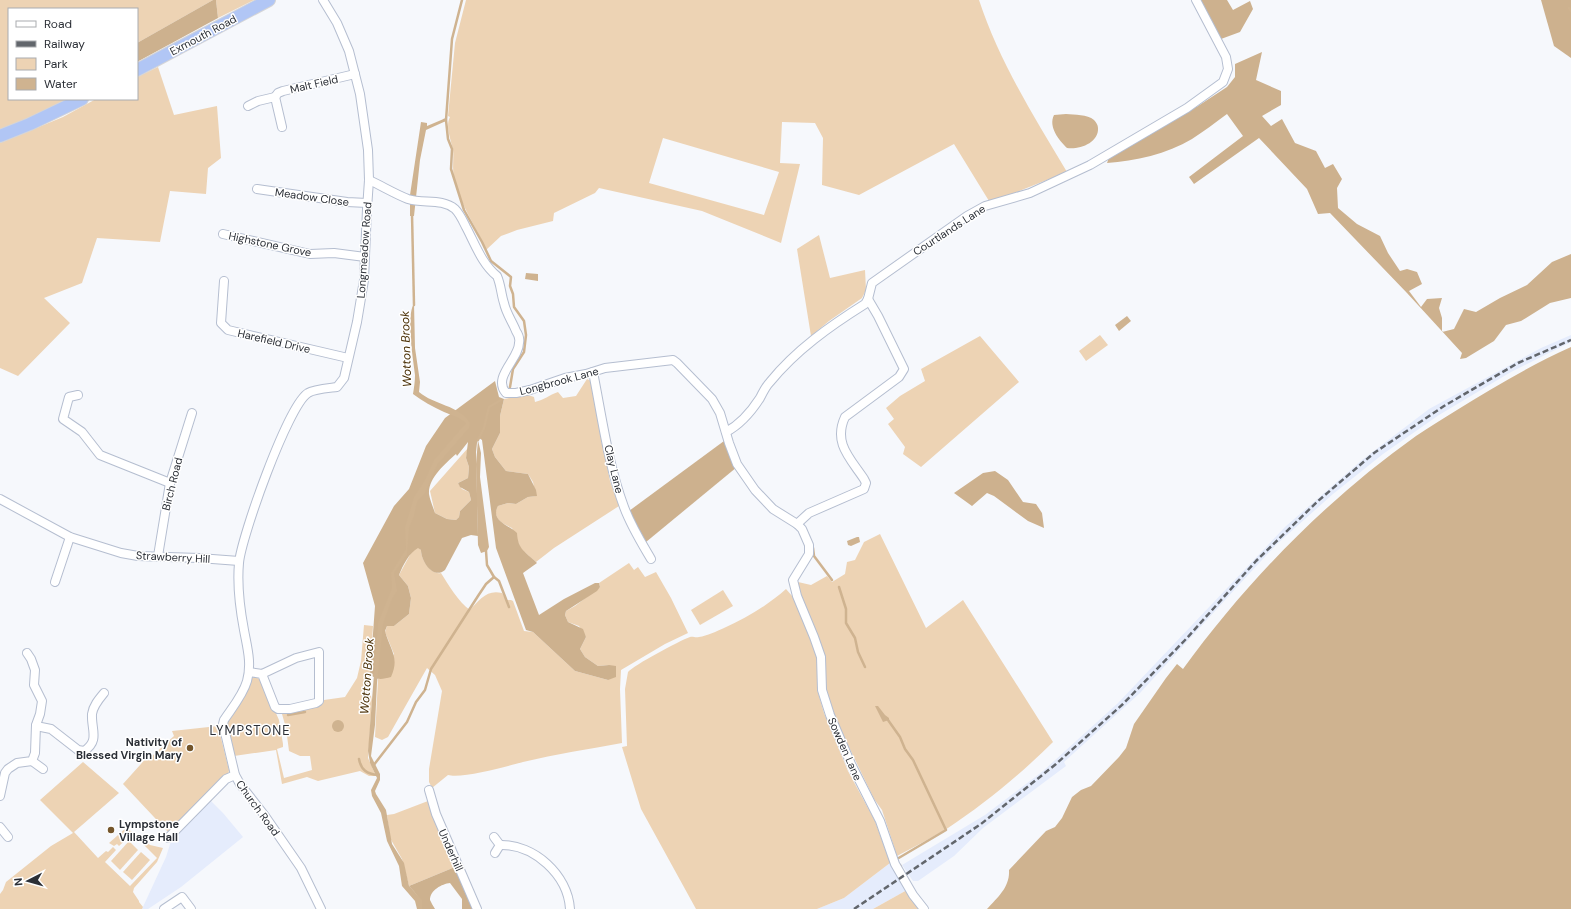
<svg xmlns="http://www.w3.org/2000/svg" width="1571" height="909" font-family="'DM Sans',sans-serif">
<rect width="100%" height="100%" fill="#f6f8fc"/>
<g fill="#e5ecfc">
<path d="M1571,335V342L1511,372L1439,415L1383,454L1333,494L1277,544L1248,575L1140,693L1064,762L1066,766L983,828L954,856L918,881H913L902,865L985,815L1043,771L1118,703L1285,527L1362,460L1429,409L1541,348Z"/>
<path d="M211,801L223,813L243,837L181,887L148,909H142L166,857L172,838L196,817L195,816Z"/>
<path d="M890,863L907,890L873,909H817L844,898Z"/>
</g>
<g fill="#edd3b4" fill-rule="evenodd">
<path d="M0,0H213L137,43V9H9V99H71L53,109L0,130Z"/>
<path d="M216,0H254L218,18Z"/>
<path d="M466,0H979C999,61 1034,117 1067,172L999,199L989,201L954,144L859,195L822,185L823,138L815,123L782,122L780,163L800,164L781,243L702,211L599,188L595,193L554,213L553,221L517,230L501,236L486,250C476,225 459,204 454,177C452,168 454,159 453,150C451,140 445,126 450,117L448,116L455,43ZM663,138L779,172L764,215L649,183Z"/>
<path d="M158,67L174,115L217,106L221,158L208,168L206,194L170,191L160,242L97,238L82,283L44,298L70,323L18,376L0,368V143L63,117L96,99H137V77Z"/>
<path d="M819,235L830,278L865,270L866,290L862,298L829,321L811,336L797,249Z"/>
<path d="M1100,335L1108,345L1086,361L1079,351Z"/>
<path d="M980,336L1019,382L921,467L903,454L905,447L888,424L894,419L886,408L900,396L925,381L921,369Z"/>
<path d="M587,379L593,382L604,437L601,441L604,450L610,481L619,506L554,548L536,562L521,549L512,528C503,524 491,518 498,506L508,503L516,504L528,497L536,496L533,482L528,474L506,471L495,457L492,449L500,433V416L504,399C514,397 525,393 534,397L535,402C544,400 549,395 558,392L563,398L576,396Z"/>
<path d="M468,448L466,458L469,467L468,478L458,483L462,489L469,492L471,500L460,511L459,517L456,520L447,519L435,513L430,491Z"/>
<path d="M880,534L926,628L963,600L1053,742C1022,773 984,804 948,828C931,838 914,847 897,856L882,810L874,799L833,714L825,684L826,658L798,589V582L811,585L827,576L832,582L845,574L847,562L855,560L864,542Z"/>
<path d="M418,547L421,550C421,559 430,575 441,573C448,584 459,603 470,610C479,600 487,589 502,593L506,600H511L513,601L524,631L533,632L575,671L608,680L609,665L598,666L585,657L580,649L586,637L579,626L568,622L565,615L566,611L575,606L600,587L599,583L629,563L634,570L638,567L645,577L656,572L671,598L688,633L665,644L621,670L620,689L622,743C589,749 556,754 523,762C507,766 462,779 448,775L432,788L429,782V769L442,691L435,675L427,668L388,737L382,740L375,737L378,679H380L394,654L385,632L387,626H394L409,614L411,598L408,586L399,575L412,551Z"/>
<path d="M786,589L793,597L814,646L817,658V689L824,713L848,771L875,821L890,863L844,898L817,909H696L641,809L622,747L627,746L625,689L628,672C634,665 679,641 690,637C693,636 695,638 699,637C707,636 717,631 724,628C747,618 768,605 786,589Z"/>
<path d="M723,590L733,606L700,625L691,610Z"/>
<path d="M364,625L373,626L369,686L372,701L368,758L376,776H369L360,771L322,780L318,781L307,777L282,784L276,750L234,756L227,724L250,679C255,676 259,678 262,682L279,720L283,744V747L277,749L284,778L312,770L310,756H300L289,751L286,728L282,714L283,711L322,703L324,700L345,697L357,678L361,661Z"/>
<path d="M218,726L229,770L228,776L169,833L123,784L149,755L151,757L174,736L172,731Z"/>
<path d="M83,762L119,793L74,832L98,858L106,851L108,852L113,847L116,850L105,862L130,886L157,858L134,835L135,834L150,845L163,848L157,862L134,888L133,892L139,901V902L143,907L142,909H0V894L3,890L6,882L51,846L73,833L40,800Z"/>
<path d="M428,801L445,846L455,867L409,886L402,859L390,838L387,815L394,814Z"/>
<path d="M126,828L132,832V834L119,846L117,844L114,846L109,843Z"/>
<path d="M129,841L138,850L120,870L111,861Z"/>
<path d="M141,852L150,860L132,880L123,872Z"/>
<path d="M907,890L920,909H873Z"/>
</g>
<g fill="#cdb18e" fill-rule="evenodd">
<path d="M213,0H216L218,18L137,62V43Z"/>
<path d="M1201,0H1227L1233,10L1250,1L1253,9L1240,32L1221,39L1199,1Z"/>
<path d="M1541,0H1571V58L1554,46Z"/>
<path d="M1262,52L1256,80L1281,91V105L1262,116L1271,126L1282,119L1295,143L1316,151L1325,168L1333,164L1342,179L1337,188L1338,208L1357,224L1380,236L1388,253L1400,271L1407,269L1417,272L1422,284L1409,291L1421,307L1427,299L1442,298L1439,308L1442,318V332L1454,329L1464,309L1476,312L1500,298L1527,285L1552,262L1571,254V298L1550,303L1521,321L1506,325L1494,341L1466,358L1460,359L1462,353L1407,293L1330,213L1318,214L1307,189L1259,138L1194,184L1189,177L1243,136L1227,114C1215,123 1204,131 1192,139C1167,154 1135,161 1107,163L1110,155L1133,141L1198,106L1227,87L1235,77V64Z"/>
<path d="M495,381L499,397L504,399L500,416V433L492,449L495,457L506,471L528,474L536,490L537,496L528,497L516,504L508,503L498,506C490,521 509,525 517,533C518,550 525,551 537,563L523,573L539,615L564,599L595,583H599L600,587L597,591L566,611L565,615L568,622L583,629L586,637L580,649L585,657L598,666L609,665L616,666V677L608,680L575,671L533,632L526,630L496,548L482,440L479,438L477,443L476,452L478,536L471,535L462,538L445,570C433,580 421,561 421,550L418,548C409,553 403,565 399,575L408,586L411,598L409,614L394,626H387L385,631C390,650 400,657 391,677C383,679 376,681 370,674L375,606L363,563L394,506L409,489L426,446L445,418ZM468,442L466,458L469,467L468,478L458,483L460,487L469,492L471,500L460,511L459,517L456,520L447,519L435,513C433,507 430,500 429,494C428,478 445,464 456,454L457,456Z"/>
<path d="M724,441L737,467L646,542L629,511Z"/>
<path d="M995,471L1008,480L1023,502L1036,504L1042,513L1044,528L1028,521L994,496L987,493L972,506L954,493L983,473Z"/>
<path d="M455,867L474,909H462V899L450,883C442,884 430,890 430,900C431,902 433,906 435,909H422C422,899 416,894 409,886Z"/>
</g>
<g fill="#cfb390">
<path d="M1066,114C1075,115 1087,114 1094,120C1096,122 1098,125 1098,128C1099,143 1079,150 1067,148C1059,140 1048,127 1054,115Z"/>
<path d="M446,118V121L426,130L420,160L414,216H410V195L421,122L427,123V126Z"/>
<path d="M526,273L538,274V281L525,279Z"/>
<path d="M414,303L415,348L420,382L419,392C434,405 459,405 470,423L469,428L437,465L425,493L417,502L414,516L409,528L407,555L394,573L397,591L392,599L383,624L377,683L375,725L371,756L380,774V780L375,791L376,794L386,810L392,844L404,863L409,886L422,900V909H417L415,901L402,886L399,866L387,841L381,813L372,796L371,790L377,778L370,763L368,751L378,623L392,588L391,573L406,549L405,527L414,497L425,480L434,460L466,423C458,416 453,416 444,412C433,407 422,401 413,394C414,388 415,381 415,375C413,358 406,317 414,303Z"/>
<path d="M1127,316L1131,321L1119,331L1115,325Z"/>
<path d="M1571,347V909H987C998,897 1010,887 1009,870L1046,831L1055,827L1062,818L1072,797L1081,790L1091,786L1119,757L1126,748L1134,724L1166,678L1177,664L1183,669C1248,580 1326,500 1416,436C1429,427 1443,419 1457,410C1494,387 1531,365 1571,347Z"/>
<path d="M478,440L481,453L480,477L489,547L487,551L481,553L478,545L476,464Z"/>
<path d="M857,537H859L860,542L851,546L848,545L847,541Z"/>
<path d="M875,706H878L885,715L889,718V720L883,722Z"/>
<circle cx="338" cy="726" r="6"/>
</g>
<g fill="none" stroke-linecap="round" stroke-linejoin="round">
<g stroke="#cfb390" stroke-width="2.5">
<path d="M1569,8L1571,11"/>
<path d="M444,120H446L452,39L462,0"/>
<path d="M446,120L448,139L452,149L451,169L464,210L482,242L491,261L511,277L510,286L513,294L514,307L524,321L526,335L524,352L513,369L510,387"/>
<path d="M412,214L414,305"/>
<path d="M478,440L484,428L489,407L501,400"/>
<path d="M813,548L814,556L832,580"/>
<path d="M494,577L499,581L509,607"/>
<path d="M839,587L846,609V623L855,638L858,652L865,667"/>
<path d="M288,715L305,712"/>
<path d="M888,720L900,737L905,749L913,760L946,830L897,859"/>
<path d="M359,759C361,770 367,774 378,775"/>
<path d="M373,766L407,722L416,702L425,690L431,669L478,596L486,584L494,577L487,565L486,551"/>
<path d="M900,865L901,867"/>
</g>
<g stroke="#b5bed0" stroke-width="10">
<g id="minor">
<path d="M275,97L278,93L283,91L355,74"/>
<path d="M248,106L258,101L275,97L282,127"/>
<path d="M369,180C382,186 395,194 408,199C423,204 442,198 455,209C460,214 463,221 466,227C475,244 482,264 497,276C501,285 501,294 504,303C506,313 512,321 516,331C518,334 520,339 519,343C519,359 492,377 506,393H516L530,390L565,378L586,374L605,368L673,360L677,363L712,399L720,413L729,443L737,464L755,490L773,509L797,524L802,529L809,545V554L793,580L797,596L814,637L821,657L822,690L830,715L851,764L880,821L895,864L913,895L924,909"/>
<path d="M257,189L347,202L367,203"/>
<path d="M223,234L310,254L334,253L365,257"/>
<path d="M224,281L221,323L228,330L348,358"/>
<path d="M593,372C602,417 608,464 624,507C631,526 641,542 651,559"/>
<path d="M78,395L69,397L63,419L82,432L100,455L170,483"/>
<path d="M726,432C741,424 751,412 760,398C763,392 766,386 770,382C796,350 830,326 865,304L868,299L872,283L967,216L985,206L1030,193L1090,165L1187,108L1223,82L1228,69L1226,57L1196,0"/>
<path d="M0,499L70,537L121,553L138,556L199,558L239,561"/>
<path d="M797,524L809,513L864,489L866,483L864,479C850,458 833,443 845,417L899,377L904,369L878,316L868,299"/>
<path d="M158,556L170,483L192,413"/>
<path d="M55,582L70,537"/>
<path d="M249,672L262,674L296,658L319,652V701L316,703L290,709H278L275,707L262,674"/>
<path d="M36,726L51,729L78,750L84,751C100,741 91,729 92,714C93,706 99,699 104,693"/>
<path d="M32,761L43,769"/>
<path d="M429,790L436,814L477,909"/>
<path d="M0,796L5,773L8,769L17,763L32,761L35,753L36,725L40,714L42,701L34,685L35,670L31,659L27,653"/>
<path d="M0,827L8,837"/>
<path d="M494,837L500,845L495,853"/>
<path d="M168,838L226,779L235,775"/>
<path d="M500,845C534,844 568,875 570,909"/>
<path d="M164,909L182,897L191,909"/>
<path d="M321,909L301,868L265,816L240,784L235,775L223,724L224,720C232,708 243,695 247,681C252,663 247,647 244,630C240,609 237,585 239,563C241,538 288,405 308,393C314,389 330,388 337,387L344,378L357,322L364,280L367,209L369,180L368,150L360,94L349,51L337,23L323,0"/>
</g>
</g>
<g stroke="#d5d5d7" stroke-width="14">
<g id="highway">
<path d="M137,70L269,0"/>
<path d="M0,136L30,124L82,99"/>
</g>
</g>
<use href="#minor" stroke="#fff" stroke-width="8"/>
<use href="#highway" stroke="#b1c6f5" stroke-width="12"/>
<path stroke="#62666c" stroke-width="2.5" stroke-dasharray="6 3" stroke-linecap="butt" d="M854,909L981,824L1056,764L1123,704L1187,638L1256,561L1318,501L1374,453L1444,406L1518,363L1571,340"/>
</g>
<g fill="#74552a" stroke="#fff" stroke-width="1.5">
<circle cx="190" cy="748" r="4"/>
<circle cx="111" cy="830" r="4"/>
</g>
<g text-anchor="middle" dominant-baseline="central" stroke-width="3" stroke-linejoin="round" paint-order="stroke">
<g font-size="11" fill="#2b2f36" stroke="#fff">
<text transform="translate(203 35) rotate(-28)">Exmouth Road</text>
<text transform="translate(314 84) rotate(-13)">Malt Field</text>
<text transform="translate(312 197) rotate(8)">Meadow Close</text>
<text transform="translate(949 230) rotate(-33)">Courtlands Lane</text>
<text transform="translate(270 244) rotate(12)">Highstone Grove</text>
<text transform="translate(364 250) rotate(-86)">Longmeadow Road</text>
<text transform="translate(274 341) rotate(13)">Harefield Drive</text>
<text transform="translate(559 381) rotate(-15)">Longbrook Lane</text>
<text transform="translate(614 469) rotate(76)">Clay Lane</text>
<text transform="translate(172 484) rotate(-76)">Birch Road</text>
<text transform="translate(173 557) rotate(3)">Strawberry Hill</text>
<text transform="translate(845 749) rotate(66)">Sowden Lane</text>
<text transform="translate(258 808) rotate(54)">Church Road</text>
<text transform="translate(451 850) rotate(66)">Underhill</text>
</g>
<g font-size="11" font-weight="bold" fill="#2b2f36" stroke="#fff" text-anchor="end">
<text x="182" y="742">Nativity of<tspan x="182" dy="13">Blessed Virgin Mary</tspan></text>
<text x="119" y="824" text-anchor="start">Lympstone<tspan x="119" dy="13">Village Hall</tspan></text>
</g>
<g font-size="12" font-style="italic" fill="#472c00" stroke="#fff">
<text transform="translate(406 349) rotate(-92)">Wotton Brook</text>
<text transform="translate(367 676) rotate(-86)">Wotton Brook</text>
</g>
<g font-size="13" letter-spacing="1" fill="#2b2f36" stroke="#fff">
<text x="250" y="730">LYMPSTONE</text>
</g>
</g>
<rect x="8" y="8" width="130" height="92" fill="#ffffff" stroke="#aaacaf"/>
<rect x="16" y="21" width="20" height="6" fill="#ffffff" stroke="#aaacaf"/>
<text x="44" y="28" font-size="12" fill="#2b2f36">Road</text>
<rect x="16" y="41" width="20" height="6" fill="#62666c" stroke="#aaacaf"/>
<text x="44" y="48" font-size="12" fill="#2b2f36">Railway</text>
<rect x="16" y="58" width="20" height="12" fill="#edd3b4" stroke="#aaacaf"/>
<text x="44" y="68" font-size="12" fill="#2b2f36">Park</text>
<rect x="16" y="78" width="20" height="12" fill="#cfb390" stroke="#aaacaf"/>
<text x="44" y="88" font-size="12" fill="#2b2f36">Water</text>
<g transform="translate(28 881) rotate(264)" stroke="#ffffff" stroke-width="3" paint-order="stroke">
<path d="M0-3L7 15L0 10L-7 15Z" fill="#2b2f36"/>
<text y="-6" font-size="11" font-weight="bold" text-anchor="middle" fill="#2b2f36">N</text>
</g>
</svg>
